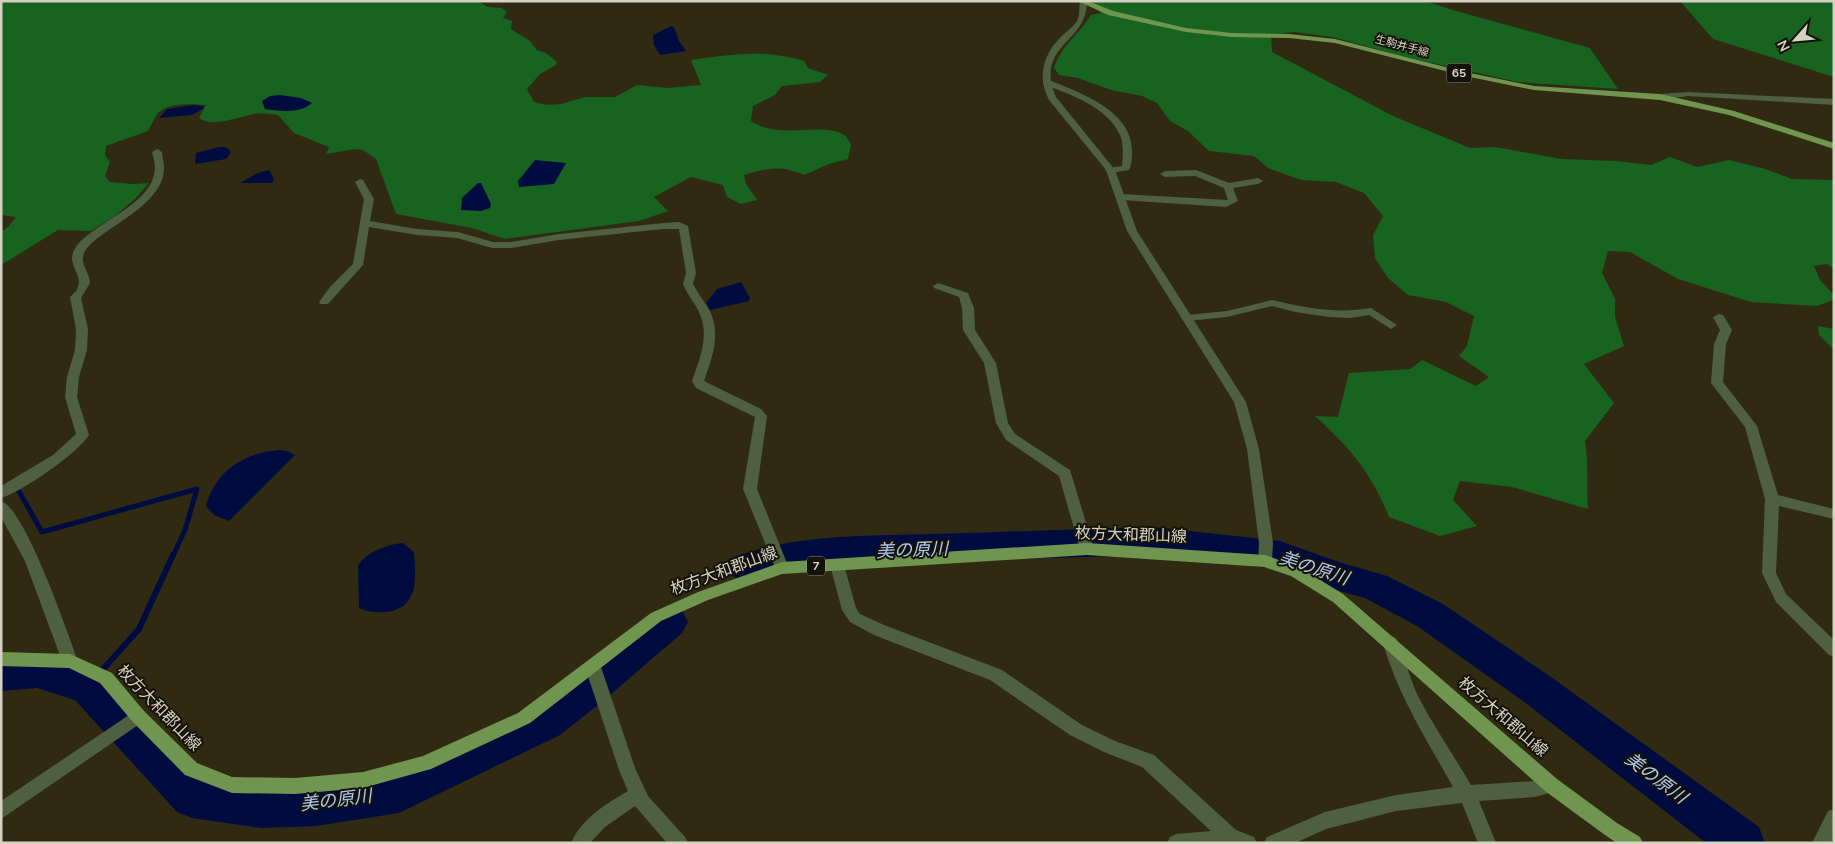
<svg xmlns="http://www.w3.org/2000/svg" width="1835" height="844" font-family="'Nunito Sans','Noto Sans JP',sans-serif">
<rect width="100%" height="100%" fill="#302a13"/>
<g fill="#17631f">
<path d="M1,1H477L488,7L502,8L507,12L503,18L512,21L511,29L530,41L537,50L546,53L557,62L556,65L540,74L527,89L534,102L547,105L561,104L585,97H615L637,85L667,88L701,85L691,60C731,54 765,49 804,61L808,68L828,75L820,82L782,86L775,95L753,106L751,121C781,141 821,121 844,135C847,137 849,141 851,145L848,159L829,164L804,175C781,165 768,168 744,175L746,184L757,200L741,204L727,197L723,185L691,177L654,197L668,211L639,221L505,239L472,228L396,214L376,159L363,150L355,149L326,154L329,147L294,133L278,115C270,114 261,113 254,114C237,117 214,128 199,118L206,105C192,104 168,102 158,113C154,118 151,126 148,131L106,146L105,155L110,162L105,176L110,182L132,184L149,183L135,199L115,216L91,231L58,230L1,265V232L9,226L16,217L1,215Z"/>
<path d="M1091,1H1425L1456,11L1590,48L1618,89L1518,82L1410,58L1332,37L1294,32L1271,35L1272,52L1393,116L1470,148L1495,147L1562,159L1617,161L1651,165L1670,157L1697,167L1729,160L1762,168L1792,179L1834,180V269L1827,264L1814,266L1820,280L1834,295V300L1817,306L1751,302L1678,279L1630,252L1608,251L1602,273L1615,299V317L1624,346L1584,364L1614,403L1585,441C1589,465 1586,485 1588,509L1512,487L1460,481L1453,500L1477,526L1440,536L1389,517C1371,472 1350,448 1315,416L1338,417L1349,373L1410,369L1422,360L1476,386L1489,377L1459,356L1467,346L1474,316L1446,302L1408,295L1388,278L1375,258L1373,235L1383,216L1364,193L1336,182L1301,180L1268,168L1254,156L1209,151L1188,131L1170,121L1157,103L1142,96L1111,90L1078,78L1059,75L1054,68C1060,47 1080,33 1091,15L1101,13Z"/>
<path d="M1680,1H1834V77L1713,39Z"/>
<path d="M1818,326L1834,329V350L1819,335Z"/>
</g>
<g fill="#000c3f">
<path d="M671,26L674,27L679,41L686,51L660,55L654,45L653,35Z"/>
<path d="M280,95L301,98L312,103C300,114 280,111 265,109L262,101L270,96Z"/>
<path d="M194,105L203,106L204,108L192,115L159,118L167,109Z"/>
<path d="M219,147C225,147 229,147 231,153L226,159L195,164L196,153Z"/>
<path d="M535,160L566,163L554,184L519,187L518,181Z"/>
<path d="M269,170L274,179L272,183H240L258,173Z"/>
<path d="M478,183H481L491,204L490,208L481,211L461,210L462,198Z"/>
<path d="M741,282L750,298L749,301L710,310L706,303L717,289Z"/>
<path d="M279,450L287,451L295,455L229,521L214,515L206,506C215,471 244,453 279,450Z"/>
<path d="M403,543L414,552C416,579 419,609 385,612C375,613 369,612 359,608L358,566C365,552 389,544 403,543Z"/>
</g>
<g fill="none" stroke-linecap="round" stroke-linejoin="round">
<path stroke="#000c3f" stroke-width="5" d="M14,488H17L42,532L197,489L185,530L173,556"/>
<path stroke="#000c3f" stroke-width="6" d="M88,686L139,629L173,555"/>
<g fill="#000c3f" fill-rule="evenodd">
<path d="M1153,527L1280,541L1339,562L1387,576L1443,604L1551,677L1759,827L1765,843H1706L1523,701L1417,626L1365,598L1318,585L1279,569L1153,555L881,563L796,568L767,574L747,581L734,577L729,567L734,557C798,534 866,536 933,534C1006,532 1080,529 1153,527Z"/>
<path d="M669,606L682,611L688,622L682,633L603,701L560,735L399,813L316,826L261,828L192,818L177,812L75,700L37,688L1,691V657L37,654L102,674L203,778L261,786L316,784L396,772L532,709L575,677L656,611Z"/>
</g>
<g fill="#4e603f" fill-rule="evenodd">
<path d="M1043,80H1049C1080,93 1132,110 1132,151C1132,157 1132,164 1129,170L1110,173L1105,170L1107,168L1122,166C1123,156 1124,144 1120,135C1108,107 1069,94 1043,84Z"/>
<path d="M1688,92L1834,99V105L1688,96L1660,100L1656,97L1660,94Z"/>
<path d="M157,149L162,152C162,157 164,162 164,167C165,211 84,233 83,258C82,266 90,274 90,283L81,298L88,329L87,350L79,377L77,397L89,435C78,453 22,492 1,498V486L53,455L76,434L65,397L67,377L75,350L76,329L70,297L77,290L79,283C79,274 72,266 72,258C74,227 155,210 155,167C155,162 153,157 152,152Z"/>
<path d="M1196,170L1229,183L1258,178L1263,181L1258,184L1233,188L1238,201L1226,207L1121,200L1116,197L1121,194L1228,200L1224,188L1195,176L1165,177L1160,174L1165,171Z"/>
<path d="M360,179L363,180L374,199L370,221L417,229L458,232L493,242H511L559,234L663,223L679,222L688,226L696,273L693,284C698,294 705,302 710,311C721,335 712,358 704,381L761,409L767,416L757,489L789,568L787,572L782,574L777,572L743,489L755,417L696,388L692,381C700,358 710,335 699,312C694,302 687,294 683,284L686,273L679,229H663L559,240L511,248H492L457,238L417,235L369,227L363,265L328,304H320L319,302L330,287L353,264L364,199L355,182Z"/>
<path d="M938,283L968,293L974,308L975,330L996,363L1008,423L1015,434L1070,470L1094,549L1092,553L1087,555L1082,553L1080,549L1059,476L1006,440L996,423L984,363L963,330L962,308L959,297L934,288L933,286Z"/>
<path d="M1272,300C1305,308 1337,314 1371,308L1397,325L1391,329L1369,315L1351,318L1329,317L1295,312L1272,306L1227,317L1187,321L1181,318L1187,315L1227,311Z"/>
<path d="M1719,314L1723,315L1732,330L1726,344L1723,382L1757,426L1778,495L1834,509V519L1779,506L1776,573L1786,594L1834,640V657L1829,655L1776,602L1762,573L1765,499L1745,427L1711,383L1714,344L1720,330L1713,317Z"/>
<path d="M1,501C25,508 68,634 78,661L75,666L70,668L65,666L62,661L25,561L1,517Z"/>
<path d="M837,559L842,561L844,565L856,608L860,614L884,625L1002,670L1082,725L1115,741L1154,755L1236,830L1254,837L1257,843H1167L1170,837L1176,834L1211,831L1142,767L1104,752L1070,735L990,680L874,635L850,622L842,610L830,565L832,561Z"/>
<path d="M1391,636L1396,638C1405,657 1409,677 1418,696C1434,727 1454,756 1471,785L1535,781L1551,777L1557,779L1560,785L1557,791L1535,797L1479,801L1496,843H1478L1462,803L1396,811L1326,829L1295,843H1264L1267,837L1325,812L1396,795L1453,787C1427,740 1398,696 1383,643L1386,638Z"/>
<path d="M593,660L599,662L601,667L635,768L648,796L685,837L688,843H667L635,806L605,827L590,843H571C582,818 606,804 628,791L619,770L585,667L587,662Z"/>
<path d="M138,709L144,711L146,716L144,721L1,819V801Z"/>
<path d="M1834,809V836L1831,843H1812L1828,811Z"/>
</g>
<path fill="#4e603f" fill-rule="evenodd" d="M1080,1L1087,3C1086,44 1034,45 1056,97L1115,170L1137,231L1246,402L1259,449L1273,543L1272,561L1270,565L1265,567L1260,565L1258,561L1259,543L1247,449L1234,402L1127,231L1106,170L1049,100C1037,78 1043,55 1060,38C1065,32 1073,28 1077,21C1080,15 1079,8 1080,1Z"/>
<g fill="#70954f" fill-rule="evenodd">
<path d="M1078,1H1088L1113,11L1186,28L1232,33L1289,34L1335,39L1465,72L1534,86L1660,94L1734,111L1834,143V149L1729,115L1660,100L1534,90L1465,76L1335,43L1289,38L1232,37L1186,32L1108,15Z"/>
<path d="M1087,543L1265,555L1301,568L1343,594L1557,779L1617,823L1640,837L1643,843H1617L1605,835L1545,791L1333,602L1291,576L1264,567L1087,555L782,574L708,600L661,621L530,723L431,769L363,788L295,794L232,793L185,775L132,721L100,683L69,668L1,666V652L70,654L112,673L144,711L197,763L232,777L295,778L363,772L423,756L518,713L651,613L698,592L782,562Z"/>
</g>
</g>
<g text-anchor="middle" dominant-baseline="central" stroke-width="4" stroke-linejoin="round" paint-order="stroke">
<g font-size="11" fill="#d5d2c4" stroke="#151309">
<text transform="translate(1402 46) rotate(15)">生駒井手線</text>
</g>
<g fill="#151309" stroke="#9b998c" stroke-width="1">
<rect x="1446.5" y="63.5" width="25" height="19" rx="4"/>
<rect x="807" y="556.5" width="18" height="19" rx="4"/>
</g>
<g font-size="12" font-weight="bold" fill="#d5d2c4">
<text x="1459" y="73">65</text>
<text x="816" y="566">7</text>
</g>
<g font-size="16" fill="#d5d2c4" stroke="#151309">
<text transform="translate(1131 535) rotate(2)">枚方大和郡山線</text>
<text transform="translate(724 571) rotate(-20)">枚方大和郡山線</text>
<text transform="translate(159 708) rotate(46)">枚方大和郡山線</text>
<text transform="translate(1503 717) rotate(41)">枚方大和郡山線</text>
</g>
<g font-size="18" font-style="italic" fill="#b1c9f1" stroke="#151309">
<text transform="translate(912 550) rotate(-2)">美の原川</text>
<text transform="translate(1314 568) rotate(18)">美の原川</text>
<text transform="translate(1656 778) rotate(37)">美の原川</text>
<text transform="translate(336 800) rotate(-7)">美の原川</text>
</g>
</g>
<rect width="1835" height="844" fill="none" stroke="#d5d2c4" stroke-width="5"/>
<g transform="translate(1795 40) rotate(243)" stroke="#151309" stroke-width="4" paint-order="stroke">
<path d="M0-4L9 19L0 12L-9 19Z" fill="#d5d2c4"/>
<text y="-8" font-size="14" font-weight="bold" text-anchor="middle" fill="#d5d2c4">N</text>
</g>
</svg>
